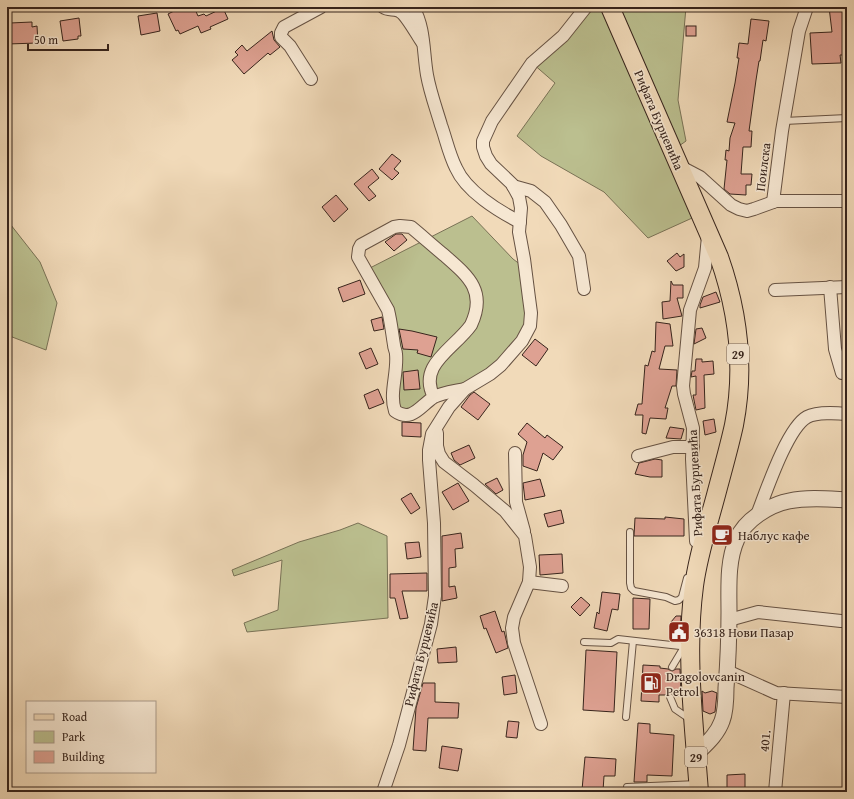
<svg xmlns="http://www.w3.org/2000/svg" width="854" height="799" font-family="'Gentium Book Plus',serif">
<rect width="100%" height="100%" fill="#f1dab9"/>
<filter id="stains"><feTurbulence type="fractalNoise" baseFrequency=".005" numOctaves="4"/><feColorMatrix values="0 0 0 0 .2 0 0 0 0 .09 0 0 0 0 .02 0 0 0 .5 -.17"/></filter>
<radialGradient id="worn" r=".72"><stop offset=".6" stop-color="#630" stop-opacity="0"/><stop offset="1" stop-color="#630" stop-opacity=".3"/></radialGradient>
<g fill="#bbbf8f" stroke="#797256">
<path d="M586,7H686L678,100L686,141L672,151L701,214L648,238L604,192L541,156L517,136L555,83L532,63Z"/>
<path d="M472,216L513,259L525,268L531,320L501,365L400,414L390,318L366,270Z"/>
<path d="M7,220L40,262L57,303L46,350L7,335Z"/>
<path d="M358,523L387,536L388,618L247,632L244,623L278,610L282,560L234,576L232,570L299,542L340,530Z"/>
</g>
<g fill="#dea192" stroke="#37241c">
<path d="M182,7H194L198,16L204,14L206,16L223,8L228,19L210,27L211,29L201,33L198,26L180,34L178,30L176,31L168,14Z"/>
<path d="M829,7H847V55H840L841,63L812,64L810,33L832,32Z"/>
<path d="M157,13L160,31L141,35L138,16Z"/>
<path d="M79,18L81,36H78V39L63,41L60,21Z"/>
<path d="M751,19L769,21L766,41L763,40L760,61H759L756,80L749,131H752L751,147H743L741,174H752L751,185H746V195L730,194L724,189L727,160H725L726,150L729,151L730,138L735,123L727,122L735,83L739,58H737L739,43L748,44Z"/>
<path d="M32,22V27L37,26L38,43L7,44V27H10V23Z"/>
<rect x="686" y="26" width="10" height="10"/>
<path d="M272,31L274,40L280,47L270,55L268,53L244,74L232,60L238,55L235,52L242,45L247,51Z"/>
<path d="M392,154L401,161L394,169L399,173L392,180L379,169Z"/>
<path d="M372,169L379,178L368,187L376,196L369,201L354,184Z"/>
<path d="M336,195L348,209L334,222L322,207Z"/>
<path d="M396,234H402L407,240L394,251L385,242Z"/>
<path d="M677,253L680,257L684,254V267L676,271L667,261Z"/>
<path d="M360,280L365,294L343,302L338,288Z"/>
<path d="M671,281L673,285H683V298H677L682,316L663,319L662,302L670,301Z"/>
<path d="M716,292L720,302L700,308V305L703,297Z"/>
<path d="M382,317L384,329L374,331L371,320Z"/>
<path d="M656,322L670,324L673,346H665L659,369L677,370L676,386H672L665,408H668L666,419L650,418L646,434L642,433L643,415H635L638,404H642L645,365L648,366L652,351L655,352Z"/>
<path d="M702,328L706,338L694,344L696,329Z"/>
<path d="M399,329L412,331L437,337L431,357L417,353L418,350L403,349Z"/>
<path d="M535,339L548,349L536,366L522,355Z"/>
<path d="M371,348L378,364L366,369L359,353Z"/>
<path d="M696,359H702V362L713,361L714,374L704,375L705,408L696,410L693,395H696V376L691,377L692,371H695Z"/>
<path d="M418,370L420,389L404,390L403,372Z"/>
<path d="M378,389L384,403L369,409L364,395Z"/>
<path d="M474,392L490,404L478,420L461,407L470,395Z"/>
<path d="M714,419L716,432L705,435L703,421Z"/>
<path d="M402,422L421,423V437L402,436Z"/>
<path d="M527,423L545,438L547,435L563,447L553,460L543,453L537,471L523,466V455L527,442L518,434Z"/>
<path d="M670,427L684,429L681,439L666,438Z"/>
<path d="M469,445L475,458L460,465L454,460L451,453Z"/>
<path d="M655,459L662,460V477H650L635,474L639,463Z"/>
<path d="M497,478L503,490L496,494L485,484Z"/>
<path d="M540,479L545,496L525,500L523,483Z"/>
<path d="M458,483L469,501L453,510L442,492Z"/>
<path d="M411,493L420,508L411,514L401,499Z"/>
<path d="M561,510L564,523L548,527L544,514Z"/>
<path d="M665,517L684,519V536H634L635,518L665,519Z"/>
<path d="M461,533L463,548L455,549L456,567L449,568V587L455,586L457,598L442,601V536Z"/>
<path d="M419,542L421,557L407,559L405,543Z"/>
<path d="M562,554L563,573L540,575L539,555Z"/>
<path d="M427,573V591H402L408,618L400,619L395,598H390V574Z"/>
<path d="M602,592L620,594L618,610L612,609L607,631L594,628L597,612L599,614Z"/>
<path d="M581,597L590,605L580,616L571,607Z"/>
<path d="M633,598L650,599L649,629H633Z"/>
<path d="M495,611L502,632L504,631L505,635L508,648L496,653L486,628L484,629L480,616Z"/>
<path d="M676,616H681L680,641L671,640V622Z"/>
<path d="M456,647L457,662L438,663L437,649Z"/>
<path d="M586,650L617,652L614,712L583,710Z"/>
<path d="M643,665L660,666V668L668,669L672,671L676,669H680L681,694L679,696L674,695L670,693L666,695H659V702L641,701Z"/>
<path d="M515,675L517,693L504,695L502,677Z"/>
<path d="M423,683H435V702L459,703L458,718H428L426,751L413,750L416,708Z"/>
<path d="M702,691L705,693L712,691L717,693L715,712L710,714L703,711Z"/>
<path d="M508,721L519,722L517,738L506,737Z"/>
<path d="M638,723L650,724V733L674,735L672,776L647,775V782H634Z"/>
<path d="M442,746L462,749L458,771L439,768Z"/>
<path d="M585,757L616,759L615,776H604L603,791L582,790Z"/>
<path d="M745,774V792H727V775Z"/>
</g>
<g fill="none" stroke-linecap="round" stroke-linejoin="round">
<g stroke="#665243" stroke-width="8">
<g id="service">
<path d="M784,121L847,118"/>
<path d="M630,532V583L631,588L634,591L666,597L675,601L679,600L682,597L687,578"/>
<path d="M584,642L611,643L618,639L689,647"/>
<path d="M672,667L684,647"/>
<path d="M670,697L675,709L691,720"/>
<path d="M626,717L633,641"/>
<path d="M627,787L698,784"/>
</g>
</g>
<g stroke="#665243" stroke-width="14">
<g id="minor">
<path d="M383,7C389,11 393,8 399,11C406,14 417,35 422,42"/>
<path d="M413,7C425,28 423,52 427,75C430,92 436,108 441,125C446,139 449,154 456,168C466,191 498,211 520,222"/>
<path d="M311,79L290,46L281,37V33L284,27L321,7"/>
<path d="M679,166L700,177L731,205L739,209L747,211L754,209L776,201H847"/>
<path d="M513,186L531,191L545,202L561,225L579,256L584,289"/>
<path d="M773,202L782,131L799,31L807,7"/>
<path d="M830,287L835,349L842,373"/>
<path d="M775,290L847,287"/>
<path d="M434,397C417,365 454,349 471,325C487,291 468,276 444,255C433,246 422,236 411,227L400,226L394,227L361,245L359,249L358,257L388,310C391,322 392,333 394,345C394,348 396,351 396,354C398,373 389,393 395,411C412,423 421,405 434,397C441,393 456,391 465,389"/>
<path d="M437,433V446L439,454L444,462L474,485L505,511L525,536L530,567L529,582L514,617L512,628L514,643L541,724"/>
<path d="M515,453L516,502L524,531"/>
<path d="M638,456L673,447H693"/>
<path d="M757,515C766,492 787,428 807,417C816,412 837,413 847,414"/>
<path d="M703,543L696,541L692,459L693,428L684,394L683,386L690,310L705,268L708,236"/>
<path d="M529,582L562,586"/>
<path d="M729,620L758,612L841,621"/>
<path d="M727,671L776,693L847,697"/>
<path d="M383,792L399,745L431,624L435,596L434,523L429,460V450L432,434L449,407L465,389L490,374L501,365L522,341L530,326L531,313L529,298L524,259L519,232L521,208L519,197L512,184L491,164L486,156L483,147V141L492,121L532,63L563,36L586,7"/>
<path d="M775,792L784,693"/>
</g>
</g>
<g stroke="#665243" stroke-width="17">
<path id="tertiary" d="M696,754C706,744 717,735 722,721C726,711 726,698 726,688C728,662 729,637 729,612C729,588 727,561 737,539C745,520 769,505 789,501C808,497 828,499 847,500"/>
</g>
<g stroke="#37241c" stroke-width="20">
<path id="primary" d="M610,7L719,257C738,311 745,369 734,425C729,448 722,472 716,495C708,525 698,555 694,586C685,654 694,724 699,792"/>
</g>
<use href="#service" stroke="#f6e7d2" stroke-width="6"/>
<use href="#minor" stroke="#f6e7d2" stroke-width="12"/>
<use href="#tertiary" stroke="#f6e7d2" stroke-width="15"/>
<use href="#primary" stroke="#f1dab9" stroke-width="18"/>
</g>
<defs>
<g id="cafe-square" transform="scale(1.15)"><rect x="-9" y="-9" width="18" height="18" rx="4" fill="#8f2418" stroke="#f6e7d2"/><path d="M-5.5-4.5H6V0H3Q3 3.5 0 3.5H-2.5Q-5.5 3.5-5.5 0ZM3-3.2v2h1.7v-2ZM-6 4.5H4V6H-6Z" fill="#fff"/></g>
<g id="civic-square" transform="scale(1.15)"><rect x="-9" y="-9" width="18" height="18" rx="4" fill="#8f2418" stroke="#f6e7d2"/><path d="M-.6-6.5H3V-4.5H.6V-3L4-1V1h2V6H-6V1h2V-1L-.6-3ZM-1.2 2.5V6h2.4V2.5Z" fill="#fff"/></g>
<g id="fuel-square" transform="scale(1.15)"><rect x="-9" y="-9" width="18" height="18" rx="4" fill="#8f2418" stroke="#f6e7d2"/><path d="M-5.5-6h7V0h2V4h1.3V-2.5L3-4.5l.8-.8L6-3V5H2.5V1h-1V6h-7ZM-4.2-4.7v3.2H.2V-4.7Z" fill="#fff"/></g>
</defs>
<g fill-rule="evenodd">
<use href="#cafe-square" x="722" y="535"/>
<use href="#civic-square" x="679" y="632"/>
<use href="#fuel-square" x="651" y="683"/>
</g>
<g text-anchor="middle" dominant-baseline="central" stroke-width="3" stroke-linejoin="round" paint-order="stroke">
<g fill="#f6e7d2" stroke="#705e53" stroke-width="1">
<rect x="727" y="344" width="22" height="20" rx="3"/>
<rect x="685" y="747" width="22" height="20" rx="3"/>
</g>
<g font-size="12" font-weight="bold" fill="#37241c">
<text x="738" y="354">29</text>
<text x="696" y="757">29</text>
</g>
<g font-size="13" fill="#37241c" stroke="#f6e7d2">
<text transform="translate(659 120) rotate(67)">Рифата Бурџевића</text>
<text transform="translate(763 167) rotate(-83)">Поилска</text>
<text transform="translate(695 483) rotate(-93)">Рифата Бурџевића</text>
<text transform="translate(421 654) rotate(-76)">Рифата Бурџевића</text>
<text transform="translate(765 741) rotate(-85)">401.</text>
</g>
<g font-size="13" fill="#37241c" stroke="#f6e7d2" text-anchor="start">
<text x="738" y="535">Наблус кафе</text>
<text x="694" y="632">36318 Нови Пазар</text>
<text x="666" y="676">Dragolovcanin<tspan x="666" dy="15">Petrol</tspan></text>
</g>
</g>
<rect width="854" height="799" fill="none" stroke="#f1dab9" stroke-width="24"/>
<rect x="8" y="8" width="838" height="783" fill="none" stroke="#37241c" stroke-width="2"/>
<rect x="12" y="12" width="830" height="775" fill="none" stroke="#37241c"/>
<rect x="26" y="701" width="130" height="72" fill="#f6e7d2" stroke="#aa9989"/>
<rect x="34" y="714" width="20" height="6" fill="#f1dab9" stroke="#aa9989"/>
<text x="62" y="721" font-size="12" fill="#37241c">Road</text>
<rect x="34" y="731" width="20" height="12" fill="#bbbf8f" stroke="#aa9989"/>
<text x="62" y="741" font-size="12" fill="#37241c">Park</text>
<rect x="34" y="751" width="20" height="12" fill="#dea192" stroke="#aa9989"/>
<text x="62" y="761" font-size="12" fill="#37241c">Building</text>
<path d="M28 44v6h80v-6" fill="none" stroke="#37241c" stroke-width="2"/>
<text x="34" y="44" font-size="12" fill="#37241c" stroke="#f6e7d2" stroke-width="3" paint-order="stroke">50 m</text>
<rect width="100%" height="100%" filter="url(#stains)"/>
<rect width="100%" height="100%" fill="url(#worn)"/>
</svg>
